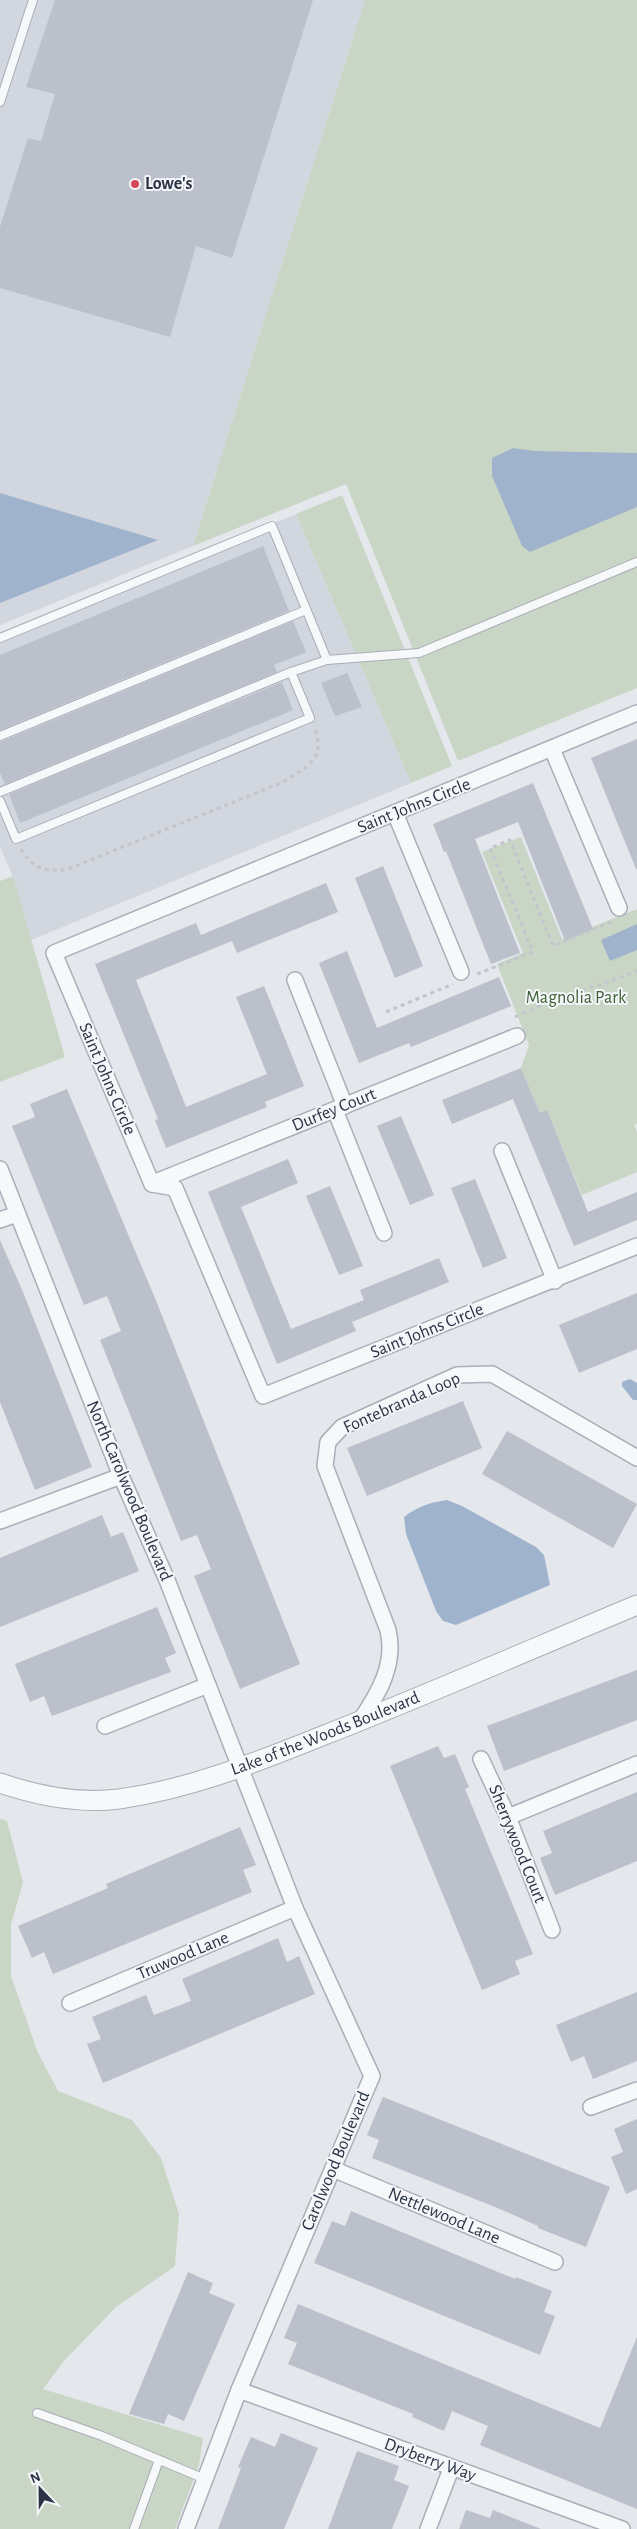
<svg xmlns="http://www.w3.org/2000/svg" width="637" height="2529" font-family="'Alegreya Sans',sans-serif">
<rect width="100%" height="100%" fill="#e4e7ec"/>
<g fill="#d2d6de">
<path d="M0,0H365L193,546L0,625Z"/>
<path d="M296,514L411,783L31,940L13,876L0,847V635Z"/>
</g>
<g fill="#c9d6c5">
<path d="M365,0H637V688L458,761L346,484L193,546Z"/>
<path d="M342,495L452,766L411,783L296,514Z"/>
<path d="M521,837L562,939L637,909V1124L634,1125L637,1132V1172L582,1195L547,1111L540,1113L521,1068L529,1045L497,964L523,953L482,852Z"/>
<path d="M13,876L65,1057L0,1082V881Z"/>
<path d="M0,1819L7,1821L23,1882L11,1925V1976L38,2053L58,2091L132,2120L161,2158L179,2214L175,2266L116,2307L63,2362L43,2389L203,2438L199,2465L175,2529H0Z"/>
</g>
<g fill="#9fb4cc">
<path d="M513,448L534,451L637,453V507L530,552L522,546L492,476V458Z"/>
<path d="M0,493L158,540L0,603Z"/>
<path d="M637,924V950L610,961L601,940Z"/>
<path d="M630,1379L637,1383V1400H633L622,1386V1382Z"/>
<path d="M447,1500L462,1506L536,1547L544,1555L550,1585L456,1625L443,1621L436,1611L406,1534L404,1517C416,1507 432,1502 447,1500Z"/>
</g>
<g fill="#bbc0ca">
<path d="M55,0H313L232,258L196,246L170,337L0,288V227L28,138L41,141L55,94L26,87Z"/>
<path d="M263,546L289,611L0,730V655Z"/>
<path d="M293,621L306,652L274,665L277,672L5,784L0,773V742Z"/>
<path d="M347,673L362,707L335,716L321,683Z"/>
<path d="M282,682L293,710L20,823L9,794Z"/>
<path d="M637,739V869H636L591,758Z"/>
<path d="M533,783L593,929L565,941L518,822L475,839L520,953L491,964L446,851L444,852L433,824Z"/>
<path d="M383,866L423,966L395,978L355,878Z"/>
<path d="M326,883L338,912L237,953L232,941L136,980L186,1107L267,1074L236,997L264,986L304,1086L265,1102L267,1107L166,1148L155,1120L158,1119L95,964L196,923L201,935Z"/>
<path d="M347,951L377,1028L499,977L511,1006L411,1047L409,1043L359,1063L319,963Z"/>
<path d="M521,1068L540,1113L547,1110L588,1212L637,1192V1220L574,1246L513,1099L452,1124L442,1100Z"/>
<path d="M67,1089L157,1303L300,1664L240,1689L194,1576L211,1569L197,1535L181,1541L100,1340L121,1331L107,1296L84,1305L12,1126L35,1117L30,1104Z"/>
<path d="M401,1116L434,1195L410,1205L377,1126Z"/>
<path d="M288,1159L298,1183L241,1207L291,1329L364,1300L360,1290L439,1258L449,1282L352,1322L356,1331L277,1364L208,1192Z"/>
<path d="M475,1179L507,1258L483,1268L451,1188Z"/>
<path d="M330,1186L363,1266L339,1275L306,1196Z"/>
<path d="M0,1240L23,1292L92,1467L35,1490L0,1402Z"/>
<path d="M637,1293V1349L579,1373L559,1325Z"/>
<path d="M463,1401L482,1448L367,1496L347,1448Z"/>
<path d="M507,1431L637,1504L613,1548L482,1474Z"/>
<path d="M102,1515L111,1537L123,1532L139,1571L0,1627V1558Z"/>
<path d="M157,1607L176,1653L165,1658L171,1672L52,1716L44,1696L30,1702L15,1664Z"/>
<path d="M637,1670V1720L504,1771L487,1726Z"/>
<path d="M438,1746L444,1758L455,1754L469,1787L465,1789L533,1954L515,1961L520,1974L482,1990L390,1766Z"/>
<path d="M637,1792V1861L555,1895L540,1858L552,1853L543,1831Z"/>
<path d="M240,1827L256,1865L243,1870L252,1892L53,1974L44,1952L32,1958L18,1926L108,1888L106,1884Z"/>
<path d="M278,1938L287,1962L299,1956L315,1994L103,2083L87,2044L101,2039L92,2017L146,1995L154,2015L191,2001L182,1979Z"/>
<path d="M637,1992V2061L593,2079L584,2056L571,2062L556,2025Z"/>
<path d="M383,2097L610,2187L586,2247L538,2228V2226L500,2209L372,2158L379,2140L367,2135Z"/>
<path d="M637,2119V2189L626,2194L611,2157L623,2152L614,2129Z"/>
<path d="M351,2211L515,2279L516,2277L552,2291L544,2312L555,2316L540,2355L314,2263L332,2221L345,2226Z"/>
<path d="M188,2272L213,2283L209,2293L235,2304L184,2421L168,2414L164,2424L129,2414Z"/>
<path d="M298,2304L600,2428L637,2337V2509L480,2445L488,2426L452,2411L444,2431L412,2417L413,2414L288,2364L297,2343L284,2338Z"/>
<path d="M281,2433L318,2448L284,2529H218L241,2468L238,2467L251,2437L275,2447Z"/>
<path d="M357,2451L399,2466L394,2480L409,2486L392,2529H328Z"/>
<path d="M466,2510L490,2518L493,2510L541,2529H459Z"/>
</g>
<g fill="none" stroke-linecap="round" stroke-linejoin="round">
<g stroke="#a9aeb7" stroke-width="10">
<g id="service">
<path d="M0,102L33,0"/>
<path d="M0,638L272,526L327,660L419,653L637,562"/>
<path d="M291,672L327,660"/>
<path d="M0,736L306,610"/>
<path d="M0,792L291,672L310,718L16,839L0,801"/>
<path d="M37,2413L102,2436L205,2479"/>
<path d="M134,2529L159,2460"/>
</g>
</g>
<g stroke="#a9aeb7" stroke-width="18">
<g id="minor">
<path d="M552,749L619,908"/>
<path d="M395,813L461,972"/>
<path d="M295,980L345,1106"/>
<path d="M335,1110L384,1233"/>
<path d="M502,1151L555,1281"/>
<path d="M0,1169L121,1476L167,1580L295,1908L372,2076L239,2390L186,2529"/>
<path d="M153,1183L517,1036"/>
<path d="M152,1184L54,953L637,713"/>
<path d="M152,1184L175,1188L263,1396L637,1246"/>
<path d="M0,1220L17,1214"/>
<path d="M0,1521L121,1476"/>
<path d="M360,1721C379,1693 396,1664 388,1630L325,1466L328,1442L342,1427L457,1375L492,1374L637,1458"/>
<path d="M105,1726L208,1685"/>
<path d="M481,1759L508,1817L552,1930"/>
<path d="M508,1817L637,1764"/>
<path d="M70,2003L295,1908"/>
<path d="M591,2107L637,2090"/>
<path d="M333,2169L555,2262"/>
<path d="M239,2390L622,2529"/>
<path d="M428,2529L451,2469"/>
</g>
</g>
<g stroke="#a9aeb7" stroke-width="21">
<g id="tertiary">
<path id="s1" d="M0,1783C38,1796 78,1804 119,1799C192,1789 259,1761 327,1734C431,1693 534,1648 637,1605"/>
</g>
</g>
<g stroke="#c2c5cb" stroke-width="3" stroke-dasharray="4 4" stroke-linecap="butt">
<path d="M21,849C33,869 44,871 66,870L283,782C307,767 327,758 314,728"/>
<path d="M477,974L533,952L490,848L510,840L553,946L611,922"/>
<path d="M386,1012L453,984"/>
<path d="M515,1017C554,998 596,987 637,971"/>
</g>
<use href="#service" stroke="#f7f8fa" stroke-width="8"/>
<use href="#minor" stroke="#f7f8fa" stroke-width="15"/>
<use href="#tertiary" stroke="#f7f8fa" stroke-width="19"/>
</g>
<circle fill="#d1495b" stroke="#f4f6f9" stroke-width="2" cx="135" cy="184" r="5"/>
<g text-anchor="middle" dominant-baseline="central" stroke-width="4" stroke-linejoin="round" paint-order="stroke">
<g font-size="18" font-weight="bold" fill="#2b3445" stroke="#f4f6f9" text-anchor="start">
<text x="145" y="184">Lowe's</text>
</g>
<g font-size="18" fill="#2b3445" stroke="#f4f6f9">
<text transform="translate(414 806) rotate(-22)">Saint Johns Circle</text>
<text transform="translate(107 1079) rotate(67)">Saint Johns Circle</text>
<text transform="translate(334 1110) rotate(-22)">Durfey Court</text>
<text transform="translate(427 1331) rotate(-22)">Saint Johns Circle</text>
<text transform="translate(402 1403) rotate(-24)">Fontebranda Loop</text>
<text transform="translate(129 1491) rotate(67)">North Carolwood Boulevard</text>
<text stroke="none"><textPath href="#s1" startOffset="338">Lake of the Woods Boulevard</textPath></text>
<text transform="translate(517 1844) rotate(68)">Sherrywood Court</text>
<text transform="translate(183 1956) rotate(-23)">Truwood Lane</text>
<text transform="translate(336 2161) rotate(-67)">Carolwood Boulevard</text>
<text transform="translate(444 2216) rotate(23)">Nettlewood Lane</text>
<text transform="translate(430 2460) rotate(20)">Dryberry Way</text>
</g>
<g font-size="18" fill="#3f6138" stroke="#f4f6f9">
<text x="576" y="998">Magnolia Park</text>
</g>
</g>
<g transform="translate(40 2489) rotate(338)" stroke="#f4f6f9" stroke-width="4" paint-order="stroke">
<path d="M0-4L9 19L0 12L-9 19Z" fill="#2b3445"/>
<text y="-8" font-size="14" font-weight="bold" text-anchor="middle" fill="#2b3445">N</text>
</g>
</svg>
